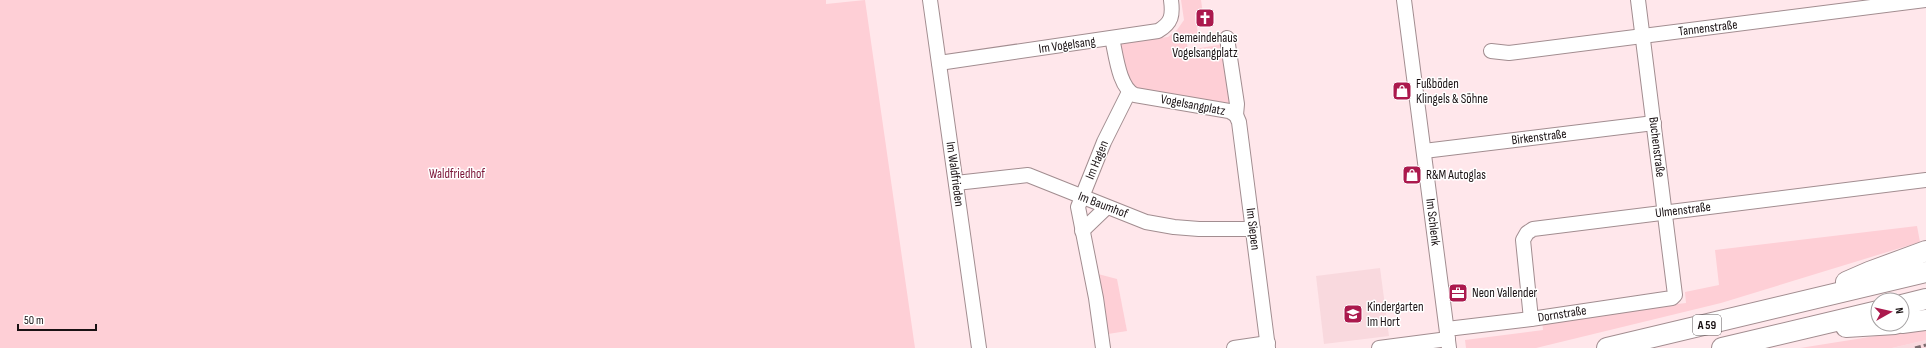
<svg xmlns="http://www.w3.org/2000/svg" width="1926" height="348" font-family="'Sofia Sans Condensed',sans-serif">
<rect width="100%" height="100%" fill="#ffe7eb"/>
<g fill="#f9d9de">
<path d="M1380,268L1389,336L1324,344L1316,276Z"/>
<path d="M1926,340V348H1892Z"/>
</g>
<g fill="#fecfd6">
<path d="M0,0H826V4L865,0L915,348H0Z"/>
<path d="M1181,0H1201L1203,14L1195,15L1198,34L1186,36L1188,50L1224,44L1233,105L1135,89L1128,82L1119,48L1122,43L1168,37L1177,30L1184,20Z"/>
<path d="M1917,226L1920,242L1721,303L1536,348H1466L1465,340L1543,330L1542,320L1686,303L1685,292L1719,285L1715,250Z"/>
<path d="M1098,274L1117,279L1127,331L1108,334Z"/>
<path d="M1926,328V340L1892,348H1800Z"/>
</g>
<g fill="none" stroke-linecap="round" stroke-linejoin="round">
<g stroke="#a28d90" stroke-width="16">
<g id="minor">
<path d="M930,0L979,348"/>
<path d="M1404,0L1449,348"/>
<path d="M1112,38C1116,55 1119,88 1135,95L1229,111L1236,115"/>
<path d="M1227,38L1237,104L1236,115"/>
<path d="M1491,51L1509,53L1926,0"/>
<path d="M939,63L1158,31C1172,23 1173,15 1171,0"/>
<path d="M1236,115L1239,122L1268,348"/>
<path d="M1424,151L1654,123"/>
<path d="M956,183L1028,175L1146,222L1174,227L1199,229H1253"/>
<path d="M1082,231L1107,207"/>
<path d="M1531,319L1523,240L1527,233L1533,229L1926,180"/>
<path d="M1447,329L1531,319L1672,298L1675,295L1638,0"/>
<path d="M1103,348L1096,298L1078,207L1104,142L1129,92"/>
<path d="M1234,348L1268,343"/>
<path d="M1379,348L1448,339"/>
</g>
</g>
<g stroke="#a28d90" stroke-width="22">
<g id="highway">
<path d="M1846,282L1869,272L1926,251"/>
<path d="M1902,305L1926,299"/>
<path d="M1902,323L1926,320"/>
<path d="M1846,327L1895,324"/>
<path d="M1607,348L1926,272"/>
<path d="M1722,348L1878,311"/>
</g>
</g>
<use href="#minor" stroke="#fff" stroke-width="14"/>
<use href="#highway" stroke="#fff" stroke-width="20"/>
<path stroke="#7a6b6e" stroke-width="3" stroke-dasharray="6 3" stroke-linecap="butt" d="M1915,348L1926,345"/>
</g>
<defs>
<g id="church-square" transform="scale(1)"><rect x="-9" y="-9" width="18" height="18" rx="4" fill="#ab194d" stroke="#fff"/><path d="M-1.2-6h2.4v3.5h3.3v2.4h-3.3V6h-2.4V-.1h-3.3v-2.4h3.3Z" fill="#fff"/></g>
<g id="shop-square" transform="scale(1)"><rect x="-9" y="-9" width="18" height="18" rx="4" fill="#ab194d" stroke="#fff"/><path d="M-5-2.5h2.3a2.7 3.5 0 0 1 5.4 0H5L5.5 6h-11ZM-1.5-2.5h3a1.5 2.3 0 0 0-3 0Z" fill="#fff"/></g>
<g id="office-square" transform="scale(1)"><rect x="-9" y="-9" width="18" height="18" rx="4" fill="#ab194d" stroke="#fff"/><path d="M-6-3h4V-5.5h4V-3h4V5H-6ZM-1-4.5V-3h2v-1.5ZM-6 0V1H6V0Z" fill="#fff"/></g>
<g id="school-square" transform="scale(1)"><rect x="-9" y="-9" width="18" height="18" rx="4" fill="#ab194d" stroke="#fff"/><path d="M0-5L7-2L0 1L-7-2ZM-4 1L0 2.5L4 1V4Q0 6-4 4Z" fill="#fff"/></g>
</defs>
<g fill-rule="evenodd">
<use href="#church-square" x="1205" y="18"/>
<use href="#shop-square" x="1402" y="91"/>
<use href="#shop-square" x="1412" y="175"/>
<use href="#office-square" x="1458" y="293"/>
<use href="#school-square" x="1353" y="314"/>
</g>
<g text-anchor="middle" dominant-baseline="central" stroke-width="3" stroke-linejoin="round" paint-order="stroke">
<rect fill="#fff" stroke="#5e585a" stroke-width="1" x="1693" y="315" width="28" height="20" rx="3"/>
<g font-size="12" font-weight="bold" fill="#191113">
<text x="1707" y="325">A 59</text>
</g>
<g font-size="13" fill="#191113" stroke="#fff">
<text transform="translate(1708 28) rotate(-7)">Tannenstraße</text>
<text transform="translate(1067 45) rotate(-8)">Im Vogelsang</text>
<text transform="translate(1193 105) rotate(11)">Vogelsangplatz</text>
<text transform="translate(1539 137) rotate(-7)">Birkenstraße</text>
<text transform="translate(1657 147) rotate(83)">Buchenstraße</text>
<text transform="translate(1097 160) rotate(-68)">Im Hagen</text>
<text transform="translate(955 174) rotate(82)">Im Waldfrieden</text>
<text transform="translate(1103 205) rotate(21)">Im Baumhof</text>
<text transform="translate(1683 210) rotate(-7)">Ulmenstraße</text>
<text transform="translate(1433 222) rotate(83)">Im Schlenk</text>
<text transform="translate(1253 229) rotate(83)">Im Siepen</text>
<text transform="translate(1562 314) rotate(-9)">Dornstraße</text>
</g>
<g font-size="13" fill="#191113" stroke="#fff" text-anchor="start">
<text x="1205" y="38" text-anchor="middle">Gemeindehaus<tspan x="1205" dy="15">Vogelsangplatz</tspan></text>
<text x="1416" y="84">Fußböden<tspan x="1416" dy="15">Klingels &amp; Söhne</tspan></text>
<text x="1426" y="175">R&amp;M Autoglas</text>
<text x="1472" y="293">Neon Vallender</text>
<text x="1367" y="307">Kindergarten<tspan x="1367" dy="15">Im Hort</tspan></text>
</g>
<g font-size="13" fill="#7a1336" stroke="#fff">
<text x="457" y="174">Waldfriedhof</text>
</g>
</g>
<g transform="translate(1890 312) rotate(82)"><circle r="19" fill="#ffffff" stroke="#a3a0a1"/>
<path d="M0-3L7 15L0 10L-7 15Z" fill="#ab194d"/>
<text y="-6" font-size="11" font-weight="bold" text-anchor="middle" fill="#191113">N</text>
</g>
<path d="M18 324v6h78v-6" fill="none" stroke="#191113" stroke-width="2"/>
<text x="24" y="324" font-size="12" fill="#191113" stroke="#ffffff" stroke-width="3" paint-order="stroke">50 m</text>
</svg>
